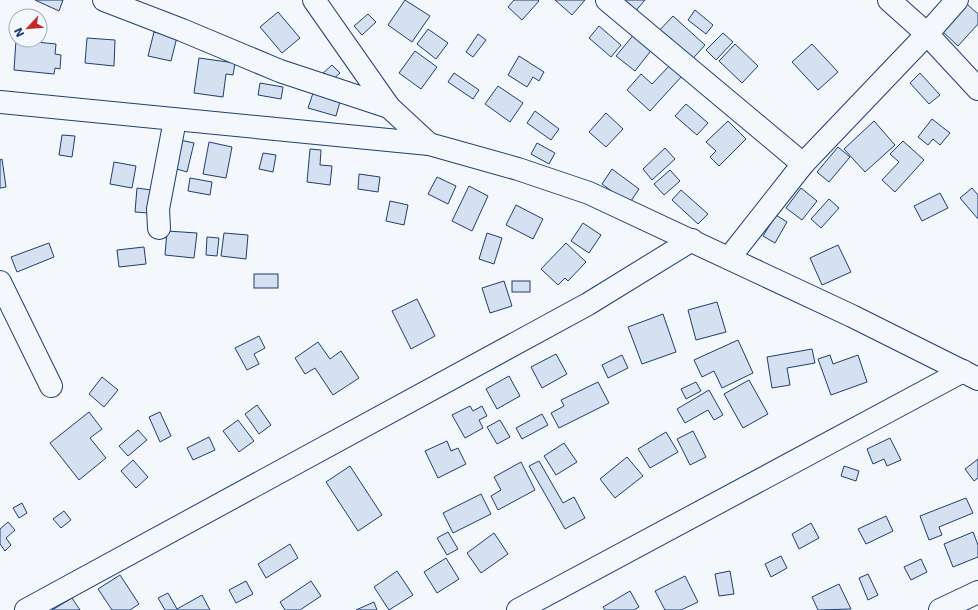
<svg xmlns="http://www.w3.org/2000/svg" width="978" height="610" font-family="'DejaVu Sans',sans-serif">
<rect width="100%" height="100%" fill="#f4f7fb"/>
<g fill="#d5e0f0" stroke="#1d3f73">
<path d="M35,0H63L59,11Z"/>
<path d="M405,0L430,16L412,42L388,25Z"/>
<path d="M514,0H538L539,1L522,20L508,7Z"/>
<path d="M555,0H585L572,15Z"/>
<path d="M617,0H645L633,14Z"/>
<path d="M967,4L978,14V24L958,46L942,31Z"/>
<path d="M695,10L713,25L706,34L688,20Z"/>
<path d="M278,12L300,38L282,53L260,27Z"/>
<path d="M368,14L376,22L362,35L354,26Z"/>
<path d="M673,16L705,45L688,64L656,34Z"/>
<path d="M599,26L621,45L611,57L589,38Z"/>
<path d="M428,29L448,43L436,59L417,44Z"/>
<path d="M154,32L177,37L171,61L148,56Z"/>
<path d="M635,33L653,48L635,71L616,56Z"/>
<path d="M723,33L733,42L716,60L706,50Z"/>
<path d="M478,34L486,40L473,57L466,52Z"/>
<path d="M87,38L115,40L114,66L85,63Z"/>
<path d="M16,40L56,44L55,54L61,55L60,69L55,68L54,74L14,70Z"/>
<path d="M735,44L758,66L742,83L719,61Z"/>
<path d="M812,44L838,72L818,90L792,62Z"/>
<path d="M415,51L437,67L421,89L399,73Z"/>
<path d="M519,56L544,72L539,81L533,77L527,87L508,75Z"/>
<path d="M199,58L235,63L233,75L226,74L223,97L194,93Z"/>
<path d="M332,65L340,73L330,82L322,74Z"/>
<path d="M670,65L682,76L650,111L627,90L641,74L652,84Z"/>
<path d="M454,73L479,90L473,99L448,82Z"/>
<path d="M920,73L940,95L929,104L910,83Z"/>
<path d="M260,83L283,87L281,99L258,95Z"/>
<path d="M498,86L523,103L510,122L485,104Z"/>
<path d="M314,90L341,98L336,116L308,108Z"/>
<path d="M686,104L708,123L697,135L675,116Z"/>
<path d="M535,111L559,129L551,140L527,123Z"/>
<path d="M606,113L623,129L606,147L589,132Z"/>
<path d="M932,119L950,133L940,145L933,139L928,145L918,137Z"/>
<path d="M728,121L746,139L719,166L710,157L716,151L706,142Z"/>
<path d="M874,121L895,145L865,172L844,149Z"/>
<path d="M62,135L75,136L72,157L59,155Z"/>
<path d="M180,140L194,143L187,172L173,168Z"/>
<path d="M903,141L924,160L895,192L882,180L899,162L890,154Z"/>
<path d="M209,142L232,147L226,178L203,174Z"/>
<path d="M537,143L555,153L549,164L531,154Z"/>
<path d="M838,147L850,157L829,182L817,172Z"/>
<path d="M665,148L675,159L652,180L643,169Z"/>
<path d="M310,149L321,150L320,165L332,166L330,185L307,182Z"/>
<path d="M263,153L276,155L273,172L259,169Z"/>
<path d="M2,159L6,187L0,188V160Z"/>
<path d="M114,162L136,166L132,188L110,184Z"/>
<path d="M612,169L639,189L629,204L602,184Z"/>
<path d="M670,170L680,181L664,195L654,184Z"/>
<path d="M359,174L380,177L378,192L358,189Z"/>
<path d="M437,177L456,186L448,204L428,194Z"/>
<path d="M190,178L212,182L210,195L188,191Z"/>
<path d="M469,186L488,196L472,231L452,221Z"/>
<path d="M137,188L151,190L148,213L135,212Z"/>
<path d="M801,188L817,201L802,220L786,208Z"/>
<path d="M972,188L978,195V219L960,198Z"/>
<path d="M681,190L708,214L698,224L672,200Z"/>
<path d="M940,193L948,208L922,221L914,206Z"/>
<path d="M829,199L839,208L821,228L811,219Z"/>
<path d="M390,201L408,205L404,225L386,221Z"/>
<path d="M516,205L543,219L533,239L506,225Z"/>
<path d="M776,215L787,222L775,243L763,236Z"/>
<path d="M583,223L601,235L589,253L571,241Z"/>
<path d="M167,231L197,233L194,258L165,255Z"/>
<path d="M224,233L248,235L246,259L221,256Z"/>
<path d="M487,233L502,238L494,264L479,259Z"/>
<path d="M207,237L219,238L217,256L206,255Z"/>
<path d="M49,243L54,257L17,272L11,257Z"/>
<path d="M566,243L586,262L568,281L565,278L558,285L541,269Z"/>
<path d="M838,245L851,272L822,285L810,258Z"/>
<path d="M144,247L146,264L119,267L117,250Z"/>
<rect x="254" y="274" width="24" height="14"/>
<path d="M504,281L512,306L490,313L482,288Z"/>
<rect x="512" y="281" width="18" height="11"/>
<path d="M417,299L435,336L411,349L392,311Z"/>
<path d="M717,302L726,332L696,340L688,310Z"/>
<path d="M663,314L676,352L642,364L628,327Z"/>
<path d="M259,336L265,348L254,354L259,364L247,370L235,348Z"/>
<path d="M738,340L753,373L722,388L714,371L702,377L694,360Z"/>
<path d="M318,342L330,359L341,351L359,378L333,395L315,368L305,374L295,358Z"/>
<path d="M812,349L815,363L787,368L790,385L772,388L767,357Z"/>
<path d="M556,354L567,374L542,388L531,367Z"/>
<path d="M622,355L628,368L608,378L602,365Z"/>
<path d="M830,355L833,364L858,355L867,382L831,395L818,359Z"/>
<path d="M509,376L520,396L497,409L486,389Z"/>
<path d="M102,377L118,390L104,407L89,394Z"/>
<path d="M749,380L768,414L743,428L724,394Z"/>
<path d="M598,382L609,403L559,428L551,413L564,406L561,400Z"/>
<path d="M696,382L701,391L686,399L681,389Z"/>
<path d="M709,390L723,415L714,420L708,410L685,423L677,409Z"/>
<path d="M257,405L271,425L259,434L245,414Z"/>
<path d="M470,406L473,411L482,406L487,416L479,420L483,428L465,438L452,415Z"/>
<path d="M89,412L102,429L90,438L106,458L79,480L50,443Z"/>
<path d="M160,412L171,436L160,442L149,417Z"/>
<path d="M542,414L548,425L522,439L516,428Z"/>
<path d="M238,420L254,441L239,452L223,431Z"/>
<path d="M500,420L510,437L497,444L487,427Z"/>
<path d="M138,430L147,440L128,456L119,446Z"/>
<path d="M693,431L706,457L690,465L677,439Z"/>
<path d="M666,432L678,452L650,468L638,449Z"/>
<path d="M209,437L215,450L193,460L187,448Z"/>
<path d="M890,438L901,460L887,466L884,459L873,464L867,449Z"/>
<path d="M447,441L451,451L458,448L466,464L438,478L425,451Z"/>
<path d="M564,443L577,462L556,475L544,456Z"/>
<path d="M627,457L643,476L615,498L600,479Z"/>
<path d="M978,459V478L974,481L965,469Z"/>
<path d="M133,460L148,477L136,488L121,471Z"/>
<path d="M539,461L563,503L574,497L585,518L565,529L529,466Z"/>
<path d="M521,462L535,490L498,510L491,496L501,490L494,477Z"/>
<path d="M350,466L382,515L358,531L326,482Z"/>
<path d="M844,466L859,471L856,481L841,476Z"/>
<path d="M481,494L491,514L453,533L443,513Z"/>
<path d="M966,498L973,513L939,527L942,535L929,540L920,516Z"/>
<path d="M22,503L27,513L19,518L13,508Z"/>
<path d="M64,511L71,520L61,528L53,519Z"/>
<path d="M886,516L893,531L866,544L858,529Z"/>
<path d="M8,522L15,530L6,538L11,545L5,551L0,544V529Z"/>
<path d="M811,523L819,538L799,549L792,534Z"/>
<path d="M448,532L458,549L447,555L437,538Z"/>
<path d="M973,532L978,545V557L953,567L944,544Z"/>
<path d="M494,533L508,554L481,573L467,553Z"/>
<path d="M290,544L298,558L266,578L258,564Z"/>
<path d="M781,556L787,568L771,577L765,564Z"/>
<path d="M446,558L459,579L437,593L424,572Z"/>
<path d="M921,559L927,572L911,580L904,567Z"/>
<path d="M397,571L413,595L389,610L374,587Z"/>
<path d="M730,571L734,594L719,596L715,574Z"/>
<path d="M868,574L878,595L868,600L859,578Z"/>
<path d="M120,575L139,604L130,610H112L98,589Z"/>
<path d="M685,576L698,602L681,610H665L655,591Z"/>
<path d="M246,581L253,594L236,603L229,590Z"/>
<path d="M311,581L321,596L300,610H285L280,602Z"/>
<path d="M839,584L851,609L818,610L812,597Z"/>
<path d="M630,591L639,607L634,610H605L603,607Z"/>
<path d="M168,593L177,609L202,595L210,610H165L158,598Z"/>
<path d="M72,598L80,610H52Z"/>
<path d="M374,602L377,610H356Z"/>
</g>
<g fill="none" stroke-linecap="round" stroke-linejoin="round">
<g stroke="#1d3f73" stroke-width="24">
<g id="minor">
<path d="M104,0L182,30L280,71L389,107"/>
<path d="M314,0L389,107L429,144"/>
<path d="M607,0L803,164"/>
<path d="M889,0L927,34L978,89"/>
<path d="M0,102L429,144L518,169L589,193L852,316L978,379"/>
<path d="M159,228L158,209L175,120"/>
<path d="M729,258L803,164L927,34L957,0"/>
<path d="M0,282L51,386"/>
<path d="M26,610L588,304L692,240"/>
<path d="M518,610L963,371"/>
<path d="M940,610L978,592"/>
</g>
</g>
<use href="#minor" stroke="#f4f7fb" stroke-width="22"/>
</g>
<g transform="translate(28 28) rotate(244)"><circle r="19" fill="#f4f7fb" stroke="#9eadc5"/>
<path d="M0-3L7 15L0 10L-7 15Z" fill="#c62828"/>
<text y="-6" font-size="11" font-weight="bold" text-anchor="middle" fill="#1d3f73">N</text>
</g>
</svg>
